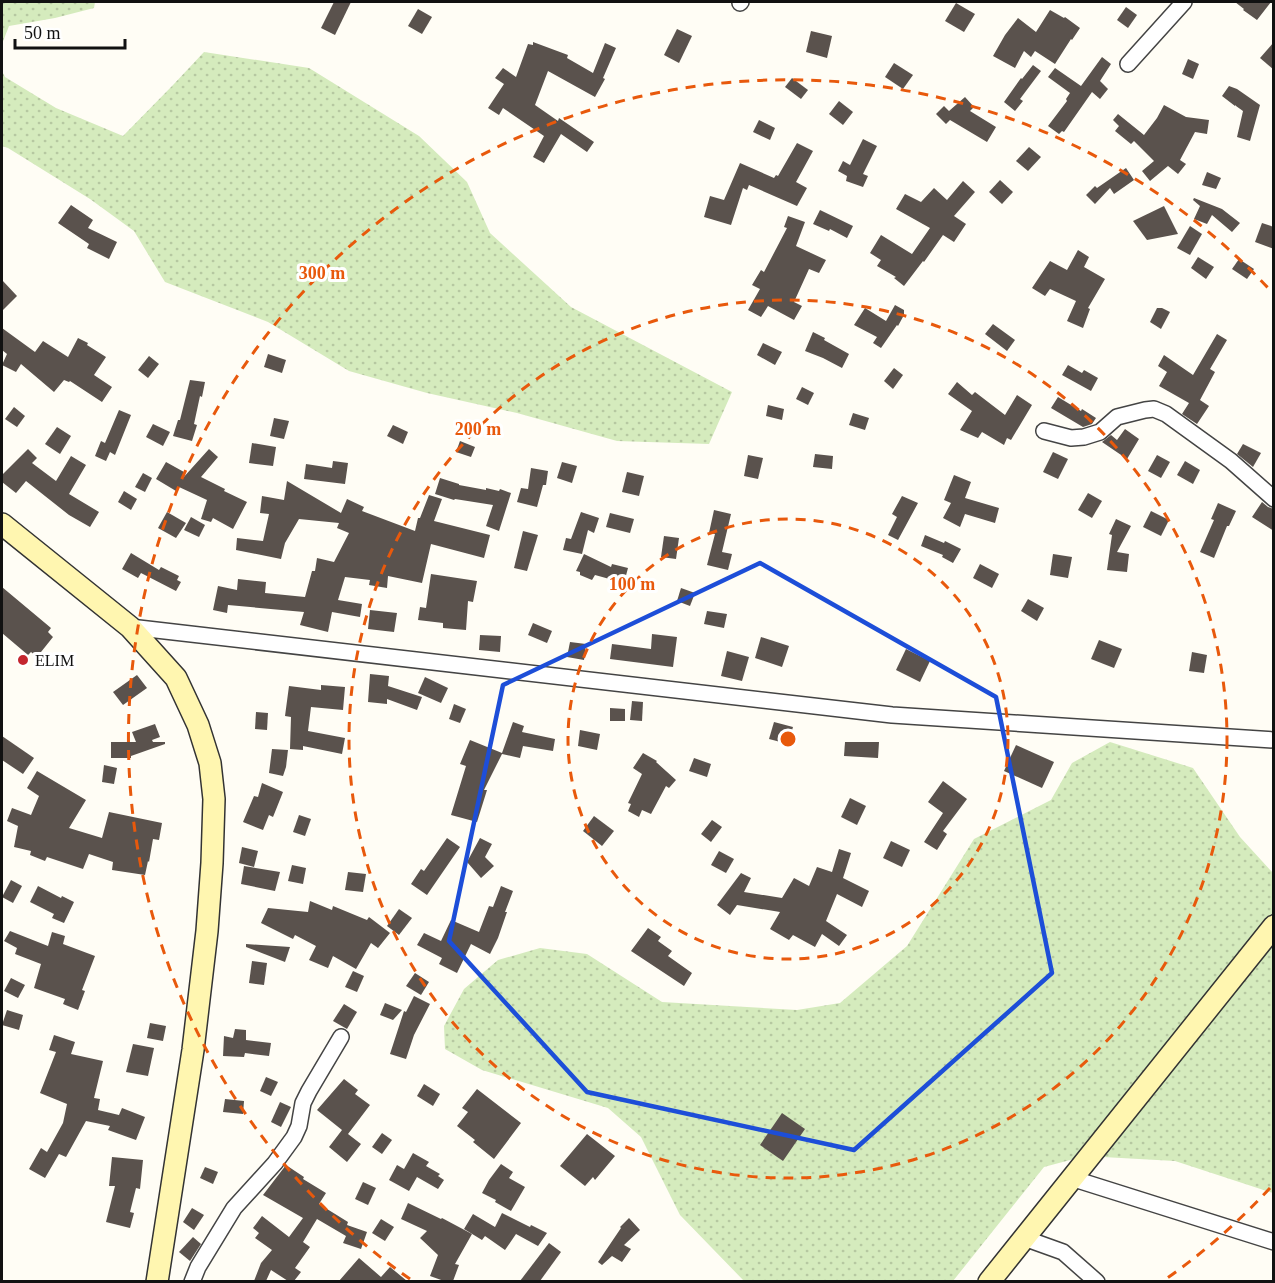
<svg xmlns="http://www.w3.org/2000/svg" width="1275" height="1283" font-family="'Times New Roman',serif">
<defs>
<pattern id="grass-dots" width="8" height="8" patternUnits="userSpaceOnUse" patternTransform="scale(1.5)"><rect width="8" height="8" fill="#d5ebbd"/><path d="M2 2h.1M6 6h.1" fill="none" stroke="#b6c8a1" stroke-width="1.8" stroke-linecap="round"/></pattern>
</defs>
<rect width="100%" height="100%" fill="#fffdf5"/>
<g fill="url(#grass-dots)">
<path d="M2,2H95L94,8L55,18L9,26L2,44Z"/>
<path d="M204,52L309,68L419,136L467,182L490,233L571,307L732,392L709,444L617,441L517,413L427,393L349,371L268,322L165,282L134,231L90,199L8,148L2,146V71L5,77L56,108L123,136L173,85Z"/>
<path d="M1110,742L1193,768L1240,837L1273,873V1193L1175,1161L1085,1156L1044,1167L953,1281H744L680,1215L641,1137L608,1108L482,1070L445,1049L444,1026L464,989L498,960L540,948L587,954L662,1002L797,1010L840,1003L907,946L974,839L1051,800L1072,763Z"/>
</g>
<g fill="#5a524d">
<path d="M334,2H351L335,35L321,28Z"/>
<path d="M1235,2H1271L1257,20L1243,10L1244,9Z"/>
<path d="M956,3L975,14L964,32L945,21Z"/>
<path d="M1126,7L1137,15L1128,28L1117,20Z"/>
<path d="M418,9L432,17L422,34L408,26Z"/>
<path d="M1050,10L1064,18L1065,17L1080,28L1072,40L1071,39L1055,64L1035,51L1031,57L1024,51L1015,68L993,56L1005,35L1018,18L1036,32Z"/>
<path d="M677,29L692,36L679,63L664,55Z"/>
<path d="M811,31L832,36L827,58L806,52Z"/>
<path d="M533,42L568,55L567,58L593,73L605,43L616,48L603,78L605,79L595,97L548,71L535,105L558,121L559,118L594,142L587,152L561,134L544,163L533,157L544,136L503,108L499,115L488,108L504,84L495,78L503,68L516,77L528,44L533,45Z"/>
<path d="M1274,42V70L1260,58Z"/>
<path d="M1102,57L1111,64L1100,81L1108,89L1100,99L1092,92L1064,132L1062,131L1059,134L1048,126L1067,101L1066,99L1070,93L1048,77L1055,68L1081,86Z"/>
<path d="M1188,59L1199,64L1193,79L1182,74Z"/>
<path d="M894,63L913,75L903,89L885,77Z"/>
<path d="M1033,65L1041,71L1020,99L1023,101L1015,111L1004,102L1021,78L1022,79Z"/>
<path d="M792,78L808,90L801,99L785,87Z"/>
<path d="M1229,86L1237,89L1260,105L1250,141L1237,137L1243,111L1236,106V105L1235,106L1222,96Z"/>
<path d="M965,97L974,107L970,111L996,127L987,142L950,120L946,124L936,114L944,106L949,111Z"/>
<path d="M839,101L853,112L843,125L829,114Z"/>
<path d="M1164,105L1186,117L1209,120L1207,134L1195,132L1180,160L1186,164L1178,174L1168,166L1150,181L1142,171L1154,161L1134,141L1131,144L1115,131L1119,126L1113,120L1118,114L1144,135L1157,118Z"/>
<path d="M759,120L775,128L770,140L753,132Z"/>
<path d="M863,139L877,146L863,174L868,176L863,187L846,181L847,176L838,171L843,161L850,165Z"/>
<path d="M797,143L813,151L796,182L807,188L797,206L749,185L747,190L743,188L731,225L704,217L710,196L724,200L740,163L774,178L776,175L778,176Z"/>
<path d="M1029,147L1041,157L1028,171L1016,161Z"/>
<path d="M1126,168L1134,180L1114,194L1110,188L1095,204L1086,195L1095,186L1097,188Z"/>
<path d="M1207,172L1221,178L1216,189L1202,185Z"/>
<path d="M1000,180L1013,192L1002,204L989,192Z"/>
<path d="M963,181L975,192L954,216L966,224L954,242L943,235L924,262L923,261L904,286L894,278L896,277L877,266L881,260L870,253L881,235L912,254L930,228L896,209L905,194L921,202L934,188L947,200Z"/>
<path d="M1194,198L1222,209L1240,223L1232,232L1212,215L1207,224L1194,219L1200,206L1193,200Z"/>
<path d="M71,205L93,220L88,228L117,242L109,259L87,248L89,244L58,223Z"/>
<path d="M1164,206L1178,234L1147,240L1133,221Z"/>
<path d="M820,210L853,226L847,238L830,229L829,231L813,224Z"/>
<path d="M788,216L805,222L796,246L826,260L819,273L809,269L794,302L802,306L794,320L768,306L761,317L748,310L760,289L752,285L761,270L764,272L787,228L784,227Z"/>
<path d="M1262,223L1274,227V249L1255,242Z"/>
<path d="M1190,226L1202,234L1190,255L1177,248Z"/>
<path d="M1078,250L1089,257L1084,267L1105,279L1088,308L1090,309L1083,328L1067,321L1076,301L1050,289L1045,296L1032,288L1050,261L1067,270Z"/>
<path d="M1198,257L1214,267L1206,279L1191,268Z"/>
<path d="M1239,259L1254,269L1247,279L1232,269Z"/>
<path d="M2,280L17,296L2,311Z"/>
<path d="M895,305L904,310V315L898,326L897,325L881,348L873,343L877,337L854,325L865,308L886,321Z"/>
<path d="M1157,308H1162L1170,312L1161,329L1150,322Z"/>
<path d="M993,324L1015,340L1007,351L985,334Z"/>
<path d="M2,328L35,352L43,341L68,357L78,338L88,343L87,345L106,357L94,375L112,387L102,402L70,381L69,382L64,380L54,392L21,364L16,372L2,365L7,354L2,350Z"/>
<path d="M813,332L825,338L824,340L849,354L842,368L823,358L805,351Z"/>
<path d="M1217,334L1227,340L1210,369L1215,372L1200,400L1209,406L1197,424L1182,414L1189,403L1159,386L1167,372L1158,366L1164,355L1193,375Z"/>
<path d="M763,343L782,352L775,365L757,355Z"/>
<path d="M268,354L286,360L282,373L264,367Z"/>
<path d="M149,356L159,364L148,378L138,370Z"/>
<path d="M1068,365L1082,373L1084,370L1098,378L1091,391L1062,375Z"/>
<path d="M894,368L903,375L893,389L884,381Z"/>
<path d="M190,380L205,382L202,397L200,396L194,424L197,425L192,441L173,436L178,420H180Z"/>
<path d="M957,382L972,395L975,392L1005,415L1017,395L1032,405L1011,440L1007,438L1004,445L982,432L978,438L960,430L972,411L948,394Z"/>
<path d="M802,387L814,393L808,405L796,399Z"/>
<path d="M1058,397L1081,411L1082,409L1096,418L1092,424L1083,427L1051,408Z"/>
<path d="M768,405L784,409L782,420L766,416Z"/>
<path d="M14,407L25,416L17,427L5,419Z"/>
<path d="M119,410L131,415L115,455L110,452L106,461L95,456L101,441L105,443Z"/>
<path d="M853,413L869,418L865,430L849,425Z"/>
<path d="M274,418L289,421L284,439L270,436Z"/>
<path d="M153,424L170,432L163,446L146,437Z"/>
<path d="M393,425L408,432L403,444L387,436Z"/>
<path d="M57,427L71,436L60,454L45,444Z"/>
<path d="M1125,429L1139,439L1127,459L1102,442L1111,435L1117,440Z"/>
<path d="M460,441L475,447L471,457L456,452Z"/>
<path d="M252,443L276,447L273,466L249,463Z"/>
<path d="M1243,444L1261,453L1253,467L1237,454Z"/>
<path d="M28,449L37,458L32,463L56,481L71,456L86,465L69,494L99,512L90,527L69,515L26,481L16,493L2,482V475Z"/>
<path d="M209,449L218,457L201,477L225,489L224,491L247,502L233,529L213,518L211,522L201,519L207,500L179,487L176,491L156,479L166,462L184,472L182,479Z"/>
<path d="M1053,452L1068,459L1058,479L1043,472Z"/>
<path d="M815,454L833,456L832,469L813,467Z"/>
<path d="M748,455L763,458L758,479L744,476Z"/>
<path d="M1157,455L1170,462L1161,478L1148,471Z"/>
<path d="M333,461L348,463L345,484L304,479L306,464L332,468Z"/>
<path d="M1185,461L1200,470L1193,484L1177,475Z"/>
<path d="M562,462L577,466L572,483L557,478Z"/>
<path d="M531,468L548,471L546,485H543L537,507L517,502L521,488L528,489Z"/>
<path d="M627,472L644,476L639,496L622,492Z"/>
<path d="M143,473L152,478L145,492L135,487Z"/>
<path d="M954,475L971,482L965,498L999,508L995,523L965,514L960,527L943,518L951,503L944,500Z"/>
<path d="M440,478L459,484V485L486,490V488L499,491L500,489L511,493L499,531L486,526L493,505L455,499L454,500L435,494Z"/>
<path d="M287,481L341,513L347,499L364,507L362,511L415,531L418,518H420L429,495L442,499L434,521L490,535L484,558L431,544L422,583L388,576L387,588L369,585L370,580L345,577L338,600L362,604L360,617L332,612L328,632L300,625L304,612L228,605L227,613L213,610L218,586L237,590L238,579L266,582L265,593L305,597L312,571H315L317,558L334,562L349,533L337,528L339,523L299,519L285,543L281,559L236,550L237,538L263,541L269,514L260,513L262,496L284,500Z"/>
<path d="M124,491L137,499L131,510L118,502Z"/>
<path d="M1088,493L1102,501L1092,518L1078,510Z"/>
<path d="M902,496L918,503L898,540L888,535L897,517L892,514Z"/>
<path d="M1262,502L1268,507L1274,509V531L1252,517Z"/>
<path d="M1218,503L1236,511L1229,526H1227L1214,558L1200,552L1214,520L1211,519Z"/>
<path d="M714,510L731,514L722,552L732,554L728,570L707,565L715,534L709,533Z"/>
<path d="M1151,511L1169,520L1161,536L1143,527Z"/>
<path d="M167,512L186,523L176,538L158,528Z"/>
<path d="M581,512L599,518L594,533L588,530L582,554L563,550L566,538L571,539Z"/>
<path d="M610,513L634,519L630,533L606,527Z"/>
<path d="M191,517L205,525L199,537L184,530Z"/>
<path d="M1116,519L1131,526L1117,552L1129,554L1127,572L1107,570L1112,535L1109,534Z"/>
<path d="M523,531L538,535L527,571L514,568Z"/>
<path d="M925,535L944,543L945,541L961,549L953,563L942,557L943,555L921,546Z"/>
<path d="M664,536L679,538L676,559L661,557Z"/>
<path d="M131,553L159,570L161,567L179,576L177,580L181,582L176,591L141,573L138,578L122,569Z"/>
<path d="M584,554L611,567L612,564L628,568L624,583L595,575L592,580L580,575V572L576,571Z"/>
<path d="M1053,554L1072,557L1068,578L1050,575Z"/>
<path d="M980,564L999,574L992,588L973,578Z"/>
<path d="M431,574L477,581L473,602L468,601L466,630L443,628V623L418,620L420,607L426,608Z"/>
<path d="M2,587L51,628L48,632L53,637L37,657L31,652L28,655L2,633Z"/>
<path d="M681,588L695,593L690,606L677,601Z"/>
<path d="M1028,599L1044,608L1037,621L1021,611Z"/>
<path d="M370,610L397,613L394,632L368,629Z"/>
<path d="M707,611L727,614L724,628L704,624Z"/>
<path d="M533,623L552,631L547,643L528,635Z"/>
<path d="M652,634L677,637L673,667L610,659L612,644L651,649Z"/>
<path d="M480,635L501,636L500,652L479,650Z"/>
<path d="M761,637L789,646L782,667L755,658Z"/>
<path d="M1099,640L1122,649L1114,668L1091,659Z"/>
<path d="M570,642L586,644L584,660L567,657Z"/>
<path d="M906,649L930,661L920,682L896,670Z"/>
<path d="M727,651L749,657L742,681L721,676Z"/>
<path d="M1192,652L1207,655L1204,673L1189,671Z"/>
<path d="M370,674L389,676L388,686L422,697L417,710L387,699V704L368,702Z"/>
<path d="M137,675L147,688L123,705L113,692Z"/>
<path d="M425,677L448,688L441,703L418,693Z"/>
<path d="M321,685L345,687L343,710L311,707L308,731L345,738L342,754L303,746V750L290,749L291,717L285,716L289,686L321,690Z"/>
<path d="M632,701L643,702L642,721L630,720Z"/>
<path d="M454,704L466,709L460,723L449,719Z"/>
<path d="M610,708L625,709V721H610Z"/>
<path d="M256,712L268,713L267,730L255,729Z"/>
<path d="M513,722L524,726L522,732L555,739L553,751L523,746L520,758L502,754L484,790H487L477,822L451,815L466,766L460,764L470,740L502,753Z"/>
<path d="M774,722L793,727L788,744L769,739Z"/>
<path d="M155,724L160,737L152,740L153,742H165V744L131,756V758H111V742H136L132,732Z"/>
<path d="M580,730L600,734L597,750L578,746Z"/>
<path d="M2,736L34,758L23,774L2,760Z"/>
<path d="M845,742H879L878,758L844,756Z"/>
<path d="M1016,745L1054,762L1042,788L1004,771Z"/>
<path d="M272,749L288,750L286,767L283,776L269,773Z"/>
<path d="M643,753L657,761L656,762L676,780L669,788L666,786L651,814L642,810L639,817L628,811L631,804L628,803L642,774L633,768Z"/>
<path d="M694,758L711,764L707,777L689,771Z"/>
<path d="M104,765L117,768L114,784L102,782Z"/>
<path d="M37,771L86,800L69,828L102,838L109,812L162,823L159,840L153,839L149,862L148,861L145,875L112,870L113,862L89,854L83,869L47,857L45,861L30,855L31,851L14,847L18,826L7,821L12,808L31,815L39,796L27,788Z"/>
<path d="M943,781L967,799L943,831L947,834L937,850L924,842L943,813L928,802Z"/>
<path d="M262,783L283,792L273,817L269,815L263,830L243,822L254,796L258,797Z"/>
<path d="M850,798L866,806L857,825L841,817Z"/>
<path d="M299,815L311,819L305,836L293,832Z"/>
<path d="M594,816L614,831L602,846L583,831Z"/>
<path d="M712,820L722,827L711,842L701,834Z"/>
<path d="M447,838L460,847L427,895L411,884L421,869L424,871Z"/>
<path d="M480,838L492,844L485,857L494,866L481,878L467,862Z"/>
<path d="M891,841L910,850L902,867L883,858Z"/>
<path d="M242,847L258,851L254,867L239,863Z"/>
<path d="M839,849L851,853L843,878L869,891L862,907L837,894L826,921L847,935L839,946L822,934L815,947L793,935L789,940L770,929L780,912L737,905L730,915L717,905L741,873L751,878L744,892L782,898L794,878L809,886L817,867L832,872Z"/>
<path d="M719,851L734,859L726,873L711,865Z"/>
<path d="M292,865L306,868L303,884L288,881Z"/>
<path d="M244,866L280,872L275,891L241,884Z"/>
<path d="M348,872L366,874L363,892L345,890Z"/>
<path d="M11,880L22,886L13,903L2,897Z"/>
<path d="M38,886L61,898L62,896L74,902L64,923L52,918L54,914L30,902Z"/>
<path d="M501,886L513,891L505,912H507L498,938L490,954L471,944L457,973L439,964L442,958L417,945L424,933L441,941L451,920L479,932L489,906L493,907Z"/>
<path d="M310,901L332,910L333,906L367,920L369,917L390,933L378,948L371,943L356,969L333,956L328,968L309,960L316,946L295,935L293,939L261,923L268,908L308,912Z"/>
<path d="M399,909L412,918L399,935L387,926Z"/>
<path d="M648,928L661,937L658,941L672,951L668,956L692,973L684,986L631,951Z"/>
<path d="M10,931L48,946L52,932L65,936L63,944L95,956L82,990L85,991L78,1010L63,1004L65,999L34,988L41,964L15,954L17,948L4,941Z"/>
<path d="M246,944L290,947L285,962L246,947Z"/>
<path d="M252,961L267,963L264,985L249,983Z"/>
<path d="M353,971L364,976L357,992L345,987Z"/>
<path d="M415,973L429,982L421,995L406,986Z"/>
<path d="M11,978L25,985L18,998L4,991Z"/>
<path d="M414,996L430,1004L414,1035L406,1059L390,1054L404,1011L406,1012Z"/>
<path d="M385,1003L402,1010L393,1020L380,1015Z"/>
<path d="M344,1004L357,1012L347,1029L333,1021Z"/>
<path d="M7,1010L23,1015L19,1030L2,1025Z"/>
<path d="M150,1023L166,1026L163,1041L147,1038Z"/>
<path d="M235,1029L246,1030V1040L271,1043L269,1056L245,1053L244,1057L223,1056L224,1036L233,1038Z"/>
<path d="M54,1035L75,1042L71,1054L103,1061L94,1098L100,1099L98,1110L119,1115L122,1108L145,1117L136,1140L108,1130L110,1126L86,1121L66,1157L59,1154L45,1178L29,1169L41,1148L47,1152L63,1123L67,1104L40,1093L56,1052L49,1050Z"/>
<path d="M133,1044L154,1048L148,1076L126,1072Z"/>
<path d="M266,1077L278,1082L271,1096L260,1091Z"/>
<path d="M344,1079L358,1090L355,1094L370,1105L348,1134L361,1144L347,1162L329,1147L342,1130L317,1110Z"/>
<path d="M424,1084L440,1094L433,1106L417,1096Z"/>
<path d="M477,1089L521,1123L494,1159L473,1142L475,1140L457,1126L468,1112L462,1108Z"/>
<path d="M225,1099L244,1101L243,1114L223,1112Z"/>
<path d="M280,1102L291,1107L281,1127L271,1122Z"/>
<path d="M782,1113L805,1129L783,1161L760,1145Z"/>
<path d="M382,1133L392,1140L382,1154L372,1147Z"/>
<path d="M587,1134L615,1156L595,1180L593,1177L585,1186L560,1166Z"/>
<path d="M413,1153L429,1162L426,1166L440,1174L438,1176L444,1180L438,1189L417,1177L409,1191L389,1180L397,1165L404,1169Z"/>
<path d="M112,1157L143,1160L140,1189L136,1188L130,1212L134,1213L130,1228L106,1222L115,1186H109Z"/>
<path d="M501,1164L513,1172L509,1178L525,1187L511,1211L495,1202L496,1200L482,1193L489,1180Z"/>
<path d="M286,1165L304,1177L303,1179L326,1193L319,1204L348,1222L347,1225L367,1232L361,1249L343,1243L346,1236L317,1219L303,1242L310,1247L295,1268L301,1272L294,1281H288L271,1270L266,1281H254L261,1263L272,1250L255,1238L259,1233L253,1228L262,1216L289,1237L303,1218L263,1195Z"/>
<path d="M205,1167L218,1172L213,1184L200,1178Z"/>
<path d="M363,1182L376,1188L368,1205L355,1199Z"/>
<path d="M408,1203L441,1219L442,1218L472,1234L455,1264L459,1265L453,1281H444L430,1276L438,1255L420,1238L427,1231L401,1219Z"/>
<path d="M192,1208L204,1215L194,1230L183,1222Z"/>
<path d="M502,1213L530,1227L531,1225L547,1233L538,1246L516,1234L505,1250L485,1236L482,1240L464,1229L473,1214L495,1227Z"/>
<path d="M629,1218L640,1230L624,1245L631,1249L622,1262L612,1256L602,1265L598,1262L621,1228L620,1227Z"/>
<path d="M381,1219L394,1227L385,1241L372,1233Z"/>
<path d="M193,1237L201,1244L190,1261L179,1252Z"/>
<path d="M549,1243L561,1252L540,1281H520Z"/>
<path d="M359,1258L381,1277L390,1267L407,1281H339Z"/>
</g>
<g fill="none" stroke-linecap="round" stroke-linejoin="round">
<g stroke="#444" stroke-width="18">
<g id="street">
<path d="M740,3L741,2"/>
<path d="M1128,64L1184,2"/>
<path d="M1044,431L1071,438L1084,437L1100,432L1117,417L1145,410L1154,409L1166,414L1231,461L1274,499"/>
<path d="M130,627L892,715L1274,740"/>
<path d="M1071,1178L1274,1242"/>
<path d="M1024,1238L1063,1252L1097,1282"/>
<path d="M192,1282L198,1267L234,1208L275,1163L294,1137L299,1126L303,1103L309,1091L341,1037"/>
</g>
</g>
<g stroke="#333" stroke-width="24">
<g id="secondary">
<path d="M2,524L130,627L176,678L198,725L210,763L214,799L212,863L207,931L193,1050L157,1282"/>
<path d="M989,1282L1274,926"/>
</g>
</g>
<use href="#street" stroke="#fff" stroke-width="15"/>
<use href="#secondary" stroke="#fff6b0" stroke-width="21"/>
</g>
<path fill="none" stroke="#1d4ed8" stroke-width="4.5" stroke-linejoin="round" d="M760,563L996,697L1052,973L854,1150L587,1092L449,941L503,685Z"/>
<g fill="none" stroke="#e8590c" stroke-width="3" stroke-dasharray="10 8">
<circle cx="788" cy="739" r="220"/>
<circle cx="788" cy="739" r="439"/>
<path d="M1270 1188A659 659 0 0 1 1166 1279M410 1279A659 659 0 1 1 1270 290"/>
</g>
<circle fill="#c4262e" stroke="#fff" stroke-width="2" cx="23" cy="660" r="6"/>
<g text-anchor="middle" dominant-baseline="central" stroke-width="6" stroke-linejoin="round" paint-order="stroke">
<g font-size="16" fill="#111" stroke="#fff" text-anchor="start">
<text x="35" y="660">ELIM</text>
</g>
</g>
<circle cx="788" cy="739" r="9" fill="#e8590c" stroke="#fff" stroke-width="3"/>
<g font-size="18" text-anchor="middle" font-weight="bold" fill="#e8590c" stroke="#fff" stroke-width="6" stroke-linejoin="round" paint-order="stroke">
<text x="322" y="279">300 m</text>
<text x="478" y="435">200 m</text>
<text x="632" y="590">100 m</text>
</g>
<rect width="1275" height="1283" fill="none" stroke="#111111" stroke-width="6"/>
<path d="M15 39v9h110v-9" fill="none" stroke="#111111" stroke-width="3"/>
<text x="24" y="39" font-size="18" fill="#111111" stroke="#ffffff" stroke-width="4.5" paint-order="stroke">50 m</text>
</svg>
